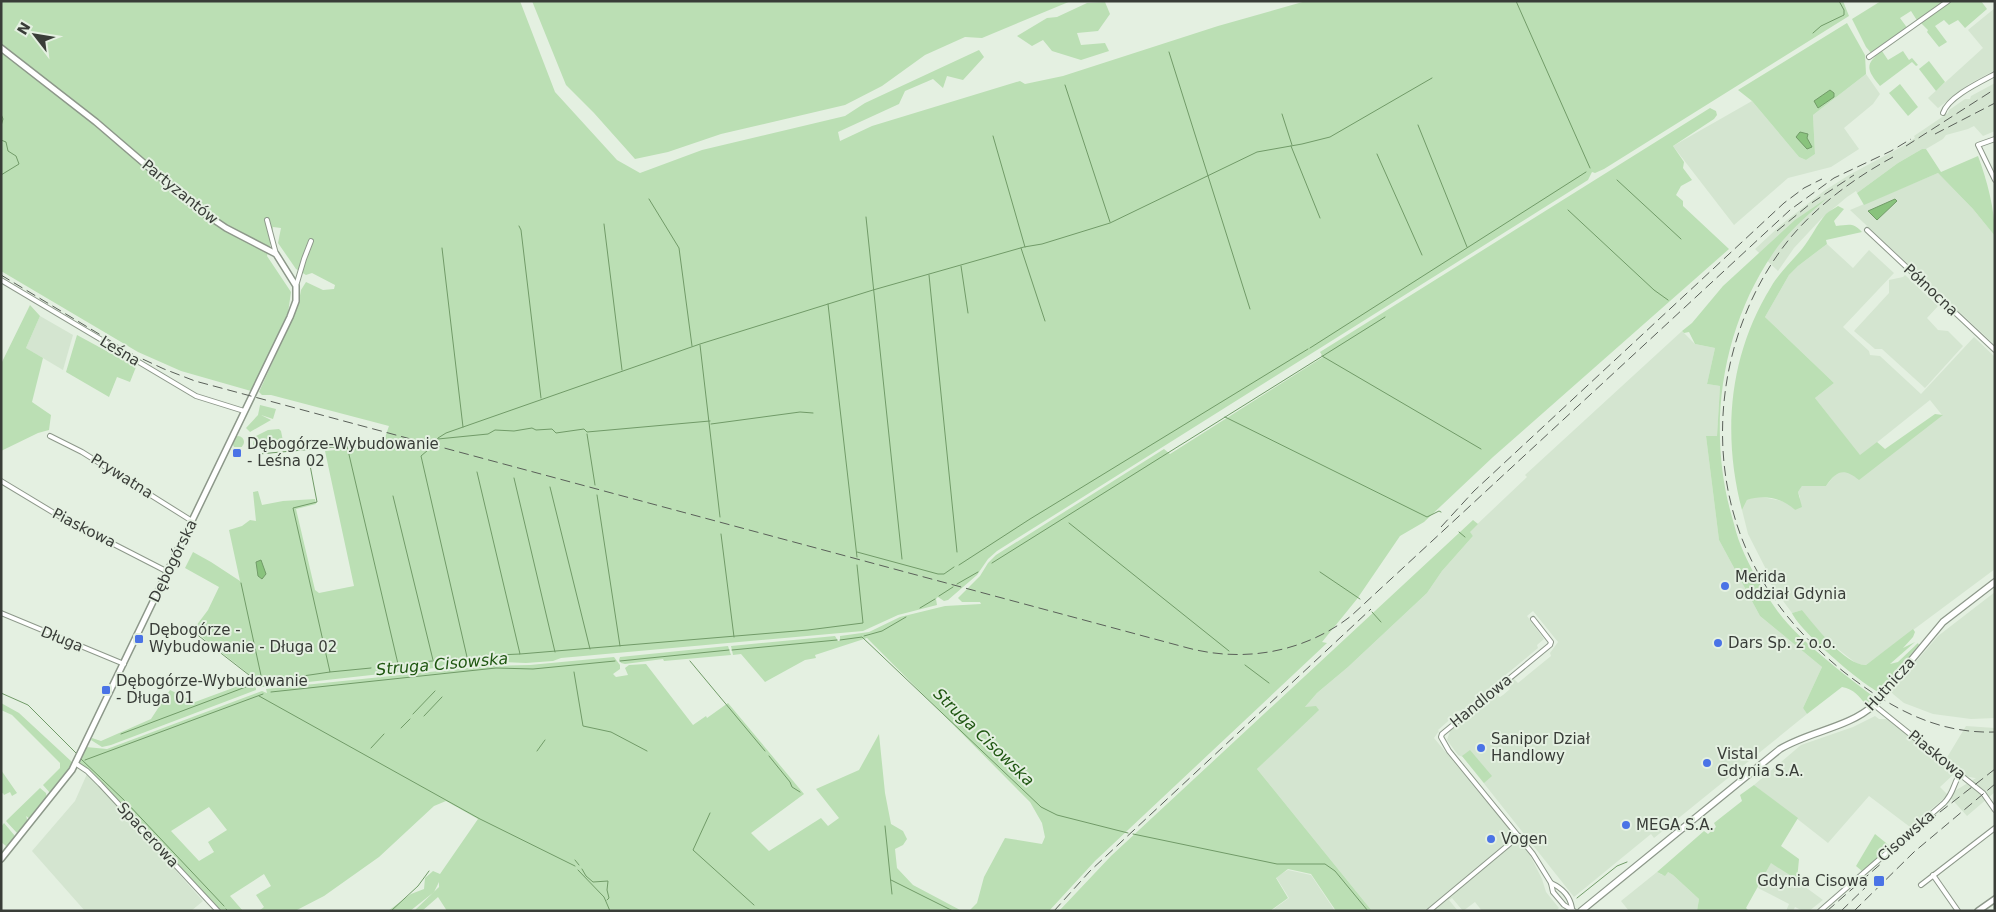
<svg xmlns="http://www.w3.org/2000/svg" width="1996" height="912" font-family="'DejaVu Sans',sans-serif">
<rect width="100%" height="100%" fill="#e4f0e1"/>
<g fill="#d4e5d0" fill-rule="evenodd">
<path d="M1995,8V70L1969,84L1938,108L1928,98L1983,48L1968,30Z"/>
<path d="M1866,74L1880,94L1873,104L1844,128L1859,149L1831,167L1788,178L1734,225L1673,146L1752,101L1799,157L1806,160L1815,154L1813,115Z"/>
<path d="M1995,83V131L1983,136L1974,126L1968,129L1946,135L1943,139L1926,149H1922L1898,163L1857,193L1856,191L1847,197L1822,218L1794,248L1778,271L1755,249L1782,224L1824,191L1849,175L1903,146L1915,138L1914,136L1948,113L1949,110L1965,99H1970L1971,96Z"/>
<path d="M1938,173L1973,209L1995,236V345L1850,210Z"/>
<path d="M1827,244L1853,268L1869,250L1894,273L1843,327L1869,351L1870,355L1880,356L1921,394L1974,337L1995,357V569L1866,665L1857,664L1825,639L1802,610L1792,613L1770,583L1772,581L1748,534L1742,510L1747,500L1757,496L1787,502L1795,510L1800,497L1798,492L1802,486H1826L1833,477L1839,472H1849L1942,415L1930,400L1860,456L1815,398L1834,383L1765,317L1789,275L1798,266Z"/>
<path d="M1905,275L1938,306L1927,318L1938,330L1948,331L1963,346L1925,388L1882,349H1875L1854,331L1889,293V280L1903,277Z"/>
<path d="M40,316L73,335L63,370L26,348Z"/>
<path d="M1682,331L1695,344L1715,348L1707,384L1720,386L1717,436H1706L1719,540L1760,616L1822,667L1803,708L1807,714L1654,838L1651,834L1574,897L1463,757L1458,755L1447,740L1450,731L1496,694L1500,697L1503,695L1510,689L1508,684L1514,679L1518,683L1551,656L1550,653L1558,642L1533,611L1527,616L1544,639L1537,645L1538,648L1461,712L1458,711L1454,714V716L1438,730L1439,731L1434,738L1529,853L1542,879L1546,892L1559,908L1556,911H1482L1475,902L1463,911L1452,898L1449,900L1458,911H1372L1257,769L1302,725L1305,707L1317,693L1348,667L1427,593L1442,571L1473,536L1469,532L1527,477L1525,475Z"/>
<path d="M1995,592V718L1971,719L1933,714L1904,703L1893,694L1891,691L1938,636Z"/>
<path d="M1875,716L1879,719H1887L1943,764L1966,726L1995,728V792L1967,816L1948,795L1910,827L1869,796L1828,843L1754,785L1801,745L1853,727ZM1954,774L1975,778H1976L1948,795L1940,787Z"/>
<path d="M87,774L112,799L203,901L191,911H85L32,851L75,801Z"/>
<path d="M1771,862L1823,900L1809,911H1803L1795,907L1793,911H1786L1789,904L1758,888Z"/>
<path d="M1288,870L1311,875L1335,911H1271L1289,898L1276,877Z"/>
<path d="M1657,872L1662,875L1668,872L1673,875L1699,899L1697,911H1629L1621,901Z"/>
</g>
<g fill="#bbdfb4" fill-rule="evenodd">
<path d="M1,1H520L555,92L617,160L640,173L702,150L845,116L865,103L979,50L984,57L963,80L947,76L943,88L933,79L905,91L899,104L838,132L840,141L872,126L1020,81L1025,84L1063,76L1218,26L1306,1H1843L1849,16L1604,169L1595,173L1592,172L1588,180L997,551L988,559L977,575L948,600L944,601L938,597L936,599L937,605L933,606L898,615L863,631L561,658L553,661L526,663L502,662L435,668L263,687L259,686L251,681L255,679L193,630L208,610L219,587L185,568L193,552L211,562L240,581L229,530L242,526L250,520L256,521L253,492L258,491L262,505L283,501L315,499L316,504L296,509L315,590L319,593L354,586L325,451L382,446L389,426L271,395H262L259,392L298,306L301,290L306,282L323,290L334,289L335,285L312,273L306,275L296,269L278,243L281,228L273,227L271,243L267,256L291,292L288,313L251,391L181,371L138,352L1,271Z"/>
<path d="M532,1H1071L982,38L965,37L925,55L882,86L845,105L721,134L668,152L635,159L594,113L566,85Z"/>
<path d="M1881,1H1943V2L1918,22L1911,11L1900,18L1908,29L1872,54L1866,47L1852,19Z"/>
<path d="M1950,1H1981L1987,9L1965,28L1958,20L1949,25L1944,20L1935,26L1947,42L1939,47L1927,32L1928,30L1921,23Z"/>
<path d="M1105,2L1110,14L1098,31L1077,33L1081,45L1105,43L1109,51L1081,60L1052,51L1043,40L1032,46L1017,36L1047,18L1057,17L1087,3Z"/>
<path d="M1847,23L1865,55L1866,74L1813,115L1815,154L1806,160L1799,157L1752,101L1738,90Z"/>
<path d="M1882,51L1888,60L1903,51L1909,60L1912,58L1918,65L1916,66L1912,62L1880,86C1867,70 1864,64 1882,51Z"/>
<path d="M1929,61L1945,82L1936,91L1919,69Z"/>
<path d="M1900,84L1918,107L1908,116L1889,93Z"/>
<path d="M1710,108L1716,111L1717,115L1714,119L1673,146L1684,162L1683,168L1692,180L1681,186L1676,195L1683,201V206L1729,249L1493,457L1424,522L1400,536L1357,599L1322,642L1327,643L1095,861L1049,911H969L977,903L984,877L1005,838L1042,844L1045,837L1042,823L1030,802L867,638L815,655L816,658L805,660L765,682L741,654L733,655L731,646L835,636L838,641H840V636L869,632L900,617L945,606L981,604L980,602H962L958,598L980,576L988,563L996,555L1164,449L1170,454L1323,357L1320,352Z"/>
<path d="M1922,149H1926L1941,172L1978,156C1987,180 1995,210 1995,236L1973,209L1938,173L1864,205L1857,193L1898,163Z"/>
<path d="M1827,198C1809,214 1790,230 1776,249C1722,325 1706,427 1732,517C1735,527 1737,537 1741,546C1750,568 1762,589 1776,609C1798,640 1844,674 1874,697L1866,705C1859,696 1854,689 1842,687L1807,714L1803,708L1822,667L1760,616L1719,540L1706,436H1717L1720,386L1707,384L1715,348L1695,344L1689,332L1684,333L1682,331L1692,323L1723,286L1795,220Z"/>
<path d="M1838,206L1844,209L1834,221L1836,226C1849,225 1853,222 1862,232L1826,240L1827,244L1798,266L1789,275L1765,317L1834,383L1815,398L1860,455L1877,442L1885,449L1935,414L1943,415L1859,480C1844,468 1837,470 1826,486H1802L1798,492L1802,507L1795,510C1783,498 1763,494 1747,500L1742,510C1722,434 1729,355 1771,287C1779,273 1792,261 1802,249C1811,238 1817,224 1826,214C1829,211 1835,208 1838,206Z"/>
<path d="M30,305L40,316L26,348L43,358L32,402L51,415L49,430L38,433L1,451V364Z"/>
<path d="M77,335L136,367L130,382L117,377L109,397L66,372Z"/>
<path d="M260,405L276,409L273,419L261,415L271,420L250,432L246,428L258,415Z"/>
<path d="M279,429L281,431L283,441L279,445H253L254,437L268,430Z"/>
<circle cx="238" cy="442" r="6"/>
<path d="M1473,520L1478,524L1470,532L1473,536L1442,571L1427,593L1348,667L1317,693L1305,707L1316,706L1319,710L1257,769L1372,911H1336L1311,874L1288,869L1276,878L1288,898L1270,911H1059L1111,856Z"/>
<path d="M1802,610C1814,625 1846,666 1866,665L1913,629L1915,632L1913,637L1903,648L1915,642L1890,664L1898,662L1918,643L1919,645L1879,692C1862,685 1799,630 1792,613Z"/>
<path d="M728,646L731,655L664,661L663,659L625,664L621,663L619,660L620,657Z"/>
<path d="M614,657L620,665V669L613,674L616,677L628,675L625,668L629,665L646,664L693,725L706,716L707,718L728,703L804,794L751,833L769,851L821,818L828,826L839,818L816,789L859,770L879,734L885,793L891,824L903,831L907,839L903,845L895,849L897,868L913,885L962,911H447L438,897L422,911H414L439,887V882L434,892L410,911H388L411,894L424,889L425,878L433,871L440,874L478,819L446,801L434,806L379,857L324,896L295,911H259L264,907L256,895L271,886L264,874L230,896L243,911H219L118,800L88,769L78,763L86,747L107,749L262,691L267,693L266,689L487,666L530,665ZM209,807L227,830L208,842L214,852L199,861L171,831Z"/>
<path d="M249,682L256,688V690L111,745L102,747L91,740L92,738L101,741L151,719L170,690L195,702Z"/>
<path d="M1,703L19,713L72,762L67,773L51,794L43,785L60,768V763L12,715L1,710Z"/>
<path d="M1470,750L1492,776L1484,783L1462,756Z"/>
<path d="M1,770L17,793L12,796L10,792L4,795L3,793L1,794Z"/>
<path d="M1754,785L1798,818L1781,846L1799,859L1797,880L1771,863L1746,908L1749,911H1697L1699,899L1673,875L1668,872L1665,876L1657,872L1704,831L1708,834L1716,827L1714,823L1742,801L1740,795Z"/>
<path d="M40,788L46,793L47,798L30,819L26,816L28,822L17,833L6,821Z"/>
<path d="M4,823L15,836L6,849H4L6,846L1,842V827Z"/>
<path d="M1875,834L1891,847L1862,871L1856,866Z"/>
</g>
<g fill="#89c37d" stroke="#719b68">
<path d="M1830,90L1834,93V97L1818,108L1814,101Z"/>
<path d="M1800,132L1808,134L1807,138L1812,147L1807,149L1796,137Z"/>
<path d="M1895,199L1897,201L1877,220L1868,211Z"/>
<path d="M261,560L266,574L262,579L258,576L256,562Z"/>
</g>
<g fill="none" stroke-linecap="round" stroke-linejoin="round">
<g stroke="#719b68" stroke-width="1">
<path d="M1516,1L1590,168"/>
<path d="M1813,33L1821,26L1844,15V10L1839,1"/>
<path d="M1169,52L1250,309"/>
<path d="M1065,85L1110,222"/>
<path d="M1,114L3,119L1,126"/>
<path d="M1282,114L1292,145"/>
<path d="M1418,125L1467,247"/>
<path d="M993,136L1025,247"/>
<path d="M1,140L6,142L8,151L16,156L19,164L1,175"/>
<path d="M1291,146L1320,218"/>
<path d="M1377,154L1422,255"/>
<path d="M1617,180L1681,239"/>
<path d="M1,189V192"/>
<path d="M649,199L679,248L692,346"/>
<path d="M1568,210L1654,290L1668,300"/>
<path d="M866,217L902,559"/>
<path d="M604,224L622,370"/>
<path d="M519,226L521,230L541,398"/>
<path d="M442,248L463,427"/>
<path d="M1021,248L1045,321"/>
<path d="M961,266L968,313"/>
<path d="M929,275L957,552"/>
<path d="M828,304L857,557"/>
<path d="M700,345L720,517"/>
<path d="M1310,348L1586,172"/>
<path d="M1322,356L1481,449"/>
<path d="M1225,417L1427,517L1439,511L1441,512"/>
<path d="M711,424L800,412L813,413"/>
<path d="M587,434L595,485"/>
<path d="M438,439L488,434L495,430L514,431L532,428L536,430L552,429L556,433L584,429L587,432L710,421"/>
<path d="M436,442L438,438L446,433L700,344L873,290L1024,247L1042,244L1110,223L1257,152L1302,144L1330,137L1432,78"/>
<path d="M428,450L421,456L467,657"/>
<path d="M259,454L347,446L398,664L403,663"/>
<path d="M477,472L520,654L498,655"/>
<path d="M514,478L555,652"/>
<path d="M550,487L590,649"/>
<path d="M597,495L620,646"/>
<path d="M393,496L433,660"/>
<path d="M1069,523L1229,651"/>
<path d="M1459,532L1465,537"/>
<path d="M721,534L734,637"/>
<path d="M857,552L938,574H944L954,567"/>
<path d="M992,563L1385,317"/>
<path d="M959,565L1030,519L1308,349"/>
<path d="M1320,572L1360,599"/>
<path d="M241,583L262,680"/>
<path d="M957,584L978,572"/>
<path d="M939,596L953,587"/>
<path d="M920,608L935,599"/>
<path d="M1372,612L1381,622"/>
<path d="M195,633L258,682"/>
<path d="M864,636L882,631L906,617"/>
<path d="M840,640L862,637L1041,807L1057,815L1128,833"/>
<path d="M732,650L837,640"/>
<path d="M520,654L808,630L863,623L857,565"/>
<path d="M620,661L729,650"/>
<path d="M690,661L765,751"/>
<path d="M409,663L491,656"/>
<path d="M1245,665L1269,683"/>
<path d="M376,667L398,664"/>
<path d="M330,672L371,668"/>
<path d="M574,672L583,726L611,732L647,751"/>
<path d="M296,677L330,672L293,508L317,502L309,460"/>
<path d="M256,683L263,679L291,677"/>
<path d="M271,692L496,668L533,669L615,661"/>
<path d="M1,693L28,705L76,753"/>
<path d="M259,696L480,819L575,866"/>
<path d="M413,714L435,691"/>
<path d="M424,716L442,697"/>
<path d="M401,728L410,719"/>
<path d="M121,734L251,685"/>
<path d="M371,748L384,734"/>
<path d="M537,751L545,740"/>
<path d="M769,756L790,782L792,787L800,792"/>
<path d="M81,759L125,801L224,906"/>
<path d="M85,760L263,694"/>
<path d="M710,813L693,850L754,905"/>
<path d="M885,826L892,894"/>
<path d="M1133,834L1277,864H1325L1335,871L1368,911"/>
<path d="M575,860L579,865"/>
<path d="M582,869L586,876L593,882L608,881L607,890L609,898L607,900"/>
<path d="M578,870L604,897L610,911"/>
<path d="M891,880L953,911"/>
<path d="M1577,898L1617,866L1627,862"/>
<path d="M226,909L228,911"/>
<path d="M391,911L418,886L429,871"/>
</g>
<g stroke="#8d988a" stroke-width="6">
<g id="minor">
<path d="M1869,57L1948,1"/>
<path d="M1943,113C1948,97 1980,82 1995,74"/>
<path d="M1995,139L1978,145L1995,180"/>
<path d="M267,220L276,254"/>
<path d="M1867,230L1995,350"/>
<path d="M1,280L196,396L244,411"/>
<path d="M296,286L304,259L311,241"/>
<path d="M50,436L82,452L192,521"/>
<path d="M1,481L59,516L168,572"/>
<path d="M1,613L124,664"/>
<path d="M1533,619L1551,642L1550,645L1442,734L1441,737L1449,751L1533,854L1551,883L1553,892L1564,905L1574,911"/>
<path d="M1874,705L1983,793L1995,810"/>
<path d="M75,763L87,771L100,784L218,911"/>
<path d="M1933,875L1958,911"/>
<path d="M1551,883C1562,888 1570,896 1572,908"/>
<path d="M1921,885L1995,828"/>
<path d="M1429,911L1519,836"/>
<path d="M1820,911L1944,803C1954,793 1953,784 1960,774"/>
</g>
</g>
<g stroke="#8d988a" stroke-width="8">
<g id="tertiary">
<path d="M1,48L96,122L195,207L226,228L276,254L296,286V301L290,317L72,770L1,859"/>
<path d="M1978,911L1995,899"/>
</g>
</g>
<g stroke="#8d988a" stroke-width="8">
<path id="secondary" d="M1581,911L1780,749C1810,731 1848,728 1874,705L1943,622L1995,582"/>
</g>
<use href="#minor" stroke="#fff" stroke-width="4"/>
<use href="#tertiary" stroke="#fff" stroke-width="5"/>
<use href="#secondary" stroke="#fff" stroke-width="5.5"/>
<g stroke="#5a6059" stroke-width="1" stroke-dasharray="10 5" stroke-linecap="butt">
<path d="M1935,134L1995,103"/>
<path d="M1906,146L1995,89"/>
<path d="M1893,157C1856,177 1819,204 1791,237C1714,331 1699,473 1761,578C1782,615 1812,646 1844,672C1889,707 1936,734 1995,732"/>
<path d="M1777,231L1810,204L1854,175"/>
<path d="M1,275L134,355L164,369L195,381L1188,648C1245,663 1305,652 1351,616L1790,210L1834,178L1891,151L1911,139"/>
<path d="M1441,527L1474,491L1784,203L1804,188L1822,179"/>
<path d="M1054,911L1090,871L1371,609"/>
<path d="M1827,911L1940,812L1995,769"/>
<path d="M1841,911L1868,885"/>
<path d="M1854,911L1914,852L1995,784"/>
</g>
</g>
<g fill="#4a73e6" stroke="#e4f0e1" stroke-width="2">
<rect x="232" y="448" width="10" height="10" rx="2.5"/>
<circle cx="1725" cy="586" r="5"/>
<rect x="134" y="634" width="10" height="10" rx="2.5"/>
<circle cx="1718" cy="643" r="5"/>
<rect x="101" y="685" width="10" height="10" rx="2.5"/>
<circle cx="1481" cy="748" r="5"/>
<circle cx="1707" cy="763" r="5"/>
<circle cx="1626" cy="825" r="5"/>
<circle cx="1491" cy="839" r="5"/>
<rect x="1873" y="875" width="12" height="12" rx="2.5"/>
</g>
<g text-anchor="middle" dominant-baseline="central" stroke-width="4" stroke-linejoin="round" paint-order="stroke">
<g font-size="15" fill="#393d38" stroke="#e4f0e1">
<text transform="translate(180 192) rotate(39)">Partyzantów</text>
<text transform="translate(1931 290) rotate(43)">Północna</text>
<text transform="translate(120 351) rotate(31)">Leśna</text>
<text transform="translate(122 476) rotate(32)">Prywatna</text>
<text transform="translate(84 528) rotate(27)">Piaskowa</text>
<text transform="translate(173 561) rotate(-64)">Dębogórska</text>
<text transform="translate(62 639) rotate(22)">Długa</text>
<text transform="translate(1890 684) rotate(-48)">Hutnicza</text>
<text transform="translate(1481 701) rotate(-39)">Handlowa</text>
<text transform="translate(1937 755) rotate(39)">Piaskowa</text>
<text transform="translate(148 835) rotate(47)">Spacerowa</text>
<text transform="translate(1906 836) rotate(-41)">Cisowska</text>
</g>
<g font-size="15" fill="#393d38" stroke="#e4f0e1" text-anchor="start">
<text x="247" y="444">Dębogórze-Wybudowanie<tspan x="247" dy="17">- Leśna 02</tspan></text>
<text x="1735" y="577">Merida<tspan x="1735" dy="17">oddział Gdynia</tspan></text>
<text x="149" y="630">Dębogórze -<tspan x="149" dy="17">Wybudowanie - Długa 02</tspan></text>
<text x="1728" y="643">Dars Sp. z o.o.</text>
<text x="116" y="681">Dębogórze-Wybudowanie<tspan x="116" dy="17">- Długa 01</tspan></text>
<text x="1491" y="739">Sanipor Dział<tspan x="1491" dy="17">Handlowy</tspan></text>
<text x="1717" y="754">Vistal<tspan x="1717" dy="17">Gdynia S.A.</tspan></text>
<text x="1636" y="825">MEGA S.A.</text>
<text x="1501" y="839">Vogen</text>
<text x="1868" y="881" text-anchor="end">Gdynia Cisowa</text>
</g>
<g font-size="16" font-style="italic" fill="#1e5610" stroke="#e4f0e1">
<text transform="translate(442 664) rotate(-5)">Struga Cisowska</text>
<text transform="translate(984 737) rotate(44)">Struga Cisowska</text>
</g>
</g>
<rect width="1996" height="912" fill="none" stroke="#393d38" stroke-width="5"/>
<g transform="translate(35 35) rotate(301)" stroke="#e4f0e1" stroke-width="4" paint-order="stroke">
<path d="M0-4L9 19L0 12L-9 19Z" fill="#393d38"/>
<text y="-8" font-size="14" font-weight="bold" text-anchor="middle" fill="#393d38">N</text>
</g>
</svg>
